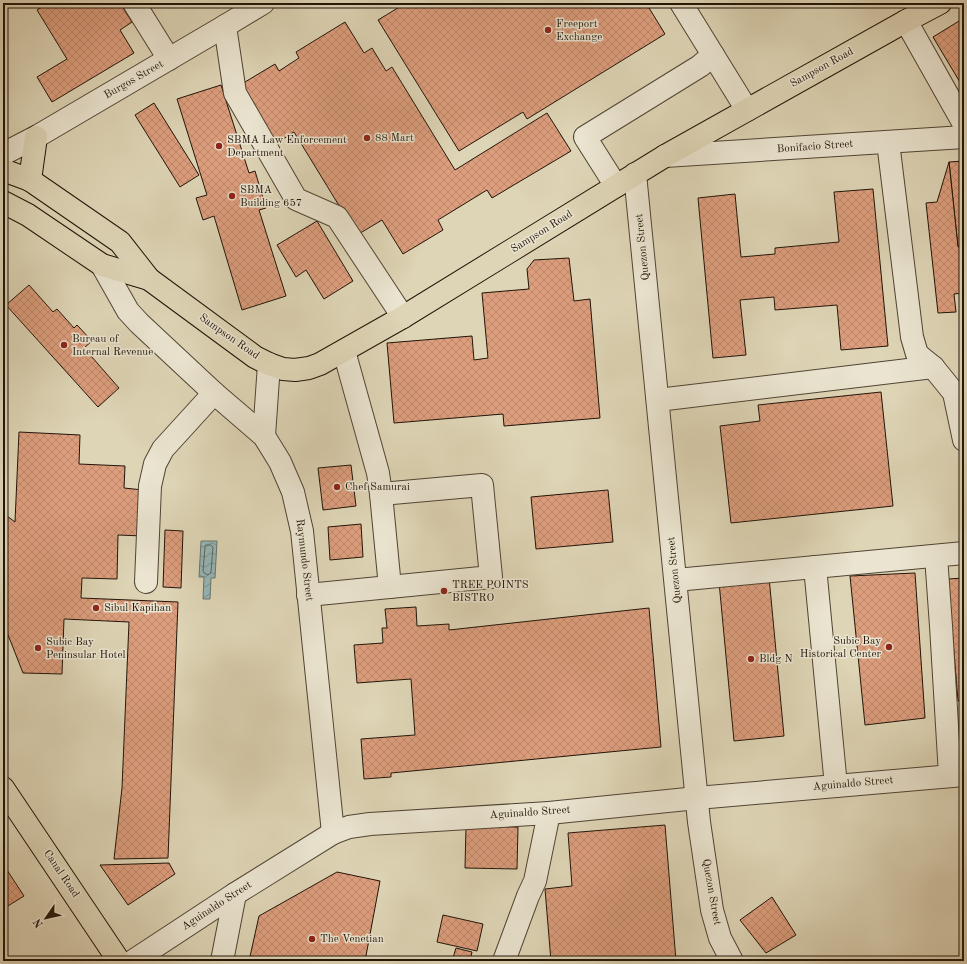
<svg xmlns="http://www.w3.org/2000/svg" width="967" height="964" font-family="'Old Standard TT',serif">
<defs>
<pattern id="water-waves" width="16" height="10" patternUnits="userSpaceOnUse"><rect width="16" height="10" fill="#96b6b7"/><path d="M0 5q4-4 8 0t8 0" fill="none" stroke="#7a9393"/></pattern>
<pattern id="building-cross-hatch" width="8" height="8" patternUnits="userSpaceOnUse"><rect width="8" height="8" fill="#dd9e7d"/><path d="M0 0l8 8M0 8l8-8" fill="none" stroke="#bd876b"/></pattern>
</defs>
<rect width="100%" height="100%" fill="#ded5b6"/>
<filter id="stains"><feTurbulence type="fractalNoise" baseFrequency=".005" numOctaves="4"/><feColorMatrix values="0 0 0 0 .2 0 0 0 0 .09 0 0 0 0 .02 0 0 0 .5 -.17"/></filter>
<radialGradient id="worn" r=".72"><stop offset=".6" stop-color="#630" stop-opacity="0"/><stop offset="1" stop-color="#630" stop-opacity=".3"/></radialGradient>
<path fill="url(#water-waves)" stroke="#677571" d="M201,541H217L215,578H211L210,599H203L204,577H199Z"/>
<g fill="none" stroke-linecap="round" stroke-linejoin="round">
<path stroke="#5c6560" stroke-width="1" d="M206,545H211L213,547L211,572L208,575L204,573L203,571L205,547Z"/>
</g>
<g fill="url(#building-cross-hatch)" stroke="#211408">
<path d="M48,3H120L132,22L120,30L134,53L52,102L37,77L67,59L37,10Z"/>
<path d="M406,3H646L665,34L527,119L523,112L459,151L378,20Z"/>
<path d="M964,18V89L933,37Z"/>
<path d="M345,22L364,53L372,48L386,71L392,67L455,170L547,113L571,151L492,198L487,190L438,220L443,230L403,254L382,220L357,235L294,132L274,145L243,92L245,82L275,64L279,71L299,58L296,52Z"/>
<path d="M221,85L249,173L255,171L266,208L259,210L286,296L242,310L214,216L203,220L196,198L207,195L177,99Z"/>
<path d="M154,103L199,175L180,187L135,115Z"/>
<path d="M964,161V246L958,247L949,162Z"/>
<path d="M949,162L958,247L964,246V301L963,293L954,294L956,312L938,313L926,203L937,202Z"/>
<path d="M873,189L888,346L841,350L837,305L775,310L774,297L740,300L746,355L713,358L698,198L735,194L741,257L775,254V248L839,242L834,192Z"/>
<path d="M317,221L353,281L324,299L306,270L296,277L277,245Z"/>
<path d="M569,258L574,301L590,299L600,418L504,426L503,414L394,423L387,343L472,336L474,360L488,358L482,293L529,289L527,269L534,260Z"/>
<path d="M29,285L53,312L57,309L74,328L77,325L92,341L84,348L119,388L98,407L6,305Z"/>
<path d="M881,392L893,506L731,523L720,426L760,421L758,405Z"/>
<path d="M19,432L80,435L79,464L125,466L124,488L143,490V536L118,535L117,579L82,578L81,598L178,602L168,858L114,859L122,788L129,622L64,619L62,674L23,673L3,622V513L15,522Z"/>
<path d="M351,465L356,506L323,510L318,468Z"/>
<path d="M608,490L613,542L536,549L531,497Z"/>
<path d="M361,524L363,557L330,560L328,527Z"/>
<path d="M165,530L183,531L181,588L163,587Z"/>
<path d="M915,573L925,718L865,725L850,576Z"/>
<path d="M769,577L784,736L734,741L719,582Z"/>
<path d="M964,578V701H958L948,579Z"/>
<path d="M416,607L417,626L449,624V630L649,608L661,747L391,773V777L364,779L361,739L415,735L411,679L357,683L354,645L383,643L382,628H387L385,609Z"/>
<path d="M665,825L676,961H551L545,889L572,886L568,833Z"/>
<path d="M466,826L518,827L517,869L465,868Z"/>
<path d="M169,863L175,874L128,905L100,865Z"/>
<path d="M3,864L24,896L3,909Z"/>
<path d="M337,872L380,881L365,961H249L259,916Z"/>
<path d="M772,897L796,935L766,953L740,920Z"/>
<path d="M443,915L483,924L477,951L437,942Z"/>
<path d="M456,948L472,952L470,961H452Z"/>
</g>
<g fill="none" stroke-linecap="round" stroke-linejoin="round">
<g stroke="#504434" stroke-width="24">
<g id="minor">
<path d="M134,3L169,59"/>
<path d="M681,3L747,110"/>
<path d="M906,21L964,124"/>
<path d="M225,26L235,93L296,199L337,217L403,317"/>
<path d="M888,142L912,337L917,354L933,367L954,393L964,440"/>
<path d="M3,154L36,137L225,26L263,3"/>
<path d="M665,156L964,137"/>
<path d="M635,174L699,822L712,910L720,938L732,961"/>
<path d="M616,186L585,137L700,66L713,55"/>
<path d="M102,265L128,311L139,323L214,393L264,436L280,462L293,492L302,531L333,833"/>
<path d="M344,351L378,473L381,494L390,587"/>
<path d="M658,400L933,367"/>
<path d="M264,436L269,364"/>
<path d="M936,556L941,626L950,775"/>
<path d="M815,567L836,786"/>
<path d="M676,580L964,553"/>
<path d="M146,582L150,486L155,464L163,449L214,393"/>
<path d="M308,595L491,577L482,485L381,494"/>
<path d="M133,961L235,894L333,833L349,827L370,824L549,813L697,798L964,775"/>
<path d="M222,961L235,894"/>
<path d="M504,961L528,896L535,881L549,813"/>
</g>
</g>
<g stroke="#211408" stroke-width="24">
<g id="major">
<path d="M3,170L30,180L120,242L149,279L255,357L269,364L283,369L295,370L309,368L320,364L403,317L665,156L906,21L940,3"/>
<path d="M30,180L36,137"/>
<path d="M3,202L28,215L102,265L149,279"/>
<path d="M3,788L119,961"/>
</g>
</g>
<use href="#minor" stroke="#eae4d0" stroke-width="22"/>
<use href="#major" stroke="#ded5b6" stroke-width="22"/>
</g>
<g fill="#8f2418" stroke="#eae4d0" stroke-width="1.5">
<circle cx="548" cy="30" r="4"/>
<circle cx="367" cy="138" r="4"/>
<circle cx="219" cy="146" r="4"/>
<circle cx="232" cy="196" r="4"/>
<circle cx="64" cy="345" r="4"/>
<circle cx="337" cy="487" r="4"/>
<circle cx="444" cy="591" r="4"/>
<circle cx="96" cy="608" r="4"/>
<circle cx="889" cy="647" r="4"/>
<circle cx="38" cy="648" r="4"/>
<circle cx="751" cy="659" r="4"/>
<circle cx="312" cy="939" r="4"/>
</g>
<g text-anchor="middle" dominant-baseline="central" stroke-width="3" stroke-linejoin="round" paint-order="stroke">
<g font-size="11" fill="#211408" stroke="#eae4d0" text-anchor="start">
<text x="556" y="24">Freeport<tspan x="556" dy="13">Exchange</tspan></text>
<text x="375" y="138">88 Mart</text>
<text x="227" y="140">SBMA Law Enforcement<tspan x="227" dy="13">Department</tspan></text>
<text x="240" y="190">SBMA<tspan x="240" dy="13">Building 657</tspan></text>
<text x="72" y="339">Bureau of<tspan x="72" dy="13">Internal Revenue</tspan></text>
<text x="345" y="487">Chef Samurai</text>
<text x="452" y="585">TREE POINTS<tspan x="452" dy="13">BISTRO</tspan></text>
<text x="104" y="608">Sibul Kapihan</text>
<text x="881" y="641" text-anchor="end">Subic Bay<tspan x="881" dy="13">Historical Center</tspan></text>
<text x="46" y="642">Subic Bay<tspan x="46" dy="13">Peninsular Hotel</tspan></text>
<text x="759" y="659">Bldg N</text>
<text x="320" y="939">The Venetian</text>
</g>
<g font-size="11" fill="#211408" stroke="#eae4d0">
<text transform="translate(822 68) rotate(-29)">Sampson Road</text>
<text transform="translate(134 80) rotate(-30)">Burgos Street</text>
<text transform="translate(815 147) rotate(-4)">Bonifacio Street</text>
<text transform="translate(542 232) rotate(-32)">Sampson Road</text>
<text transform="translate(643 247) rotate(-96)">Quezon Street</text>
<text transform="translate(229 337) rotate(35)">Sampson Road</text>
<text transform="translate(304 560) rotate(83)">Raymundo Street</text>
<text transform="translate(675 570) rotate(-96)">Quezon Street</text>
<text transform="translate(853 784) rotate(-5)">Aguinaldo Street</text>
<text transform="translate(530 813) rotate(-4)">Aguinaldo Street</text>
<text transform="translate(61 874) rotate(56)">Canal Road</text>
<text transform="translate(711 892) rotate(80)">Quezon Street</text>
<text transform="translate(217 906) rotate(-33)">Aguinaldo Street</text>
</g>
</g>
<rect width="967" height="964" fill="none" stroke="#ded5b6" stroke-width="16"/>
<rect x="4" y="4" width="959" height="956" fill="none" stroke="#211408" stroke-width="2"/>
<rect x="8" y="8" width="951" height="948" fill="none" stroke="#211408"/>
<g transform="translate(46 918) rotate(236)" stroke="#eae4d0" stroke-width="3" paint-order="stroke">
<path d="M0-3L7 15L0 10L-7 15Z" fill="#211408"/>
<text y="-6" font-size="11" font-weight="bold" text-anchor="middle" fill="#211408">N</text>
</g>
<rect width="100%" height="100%" filter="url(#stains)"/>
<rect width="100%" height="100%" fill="url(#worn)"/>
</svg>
